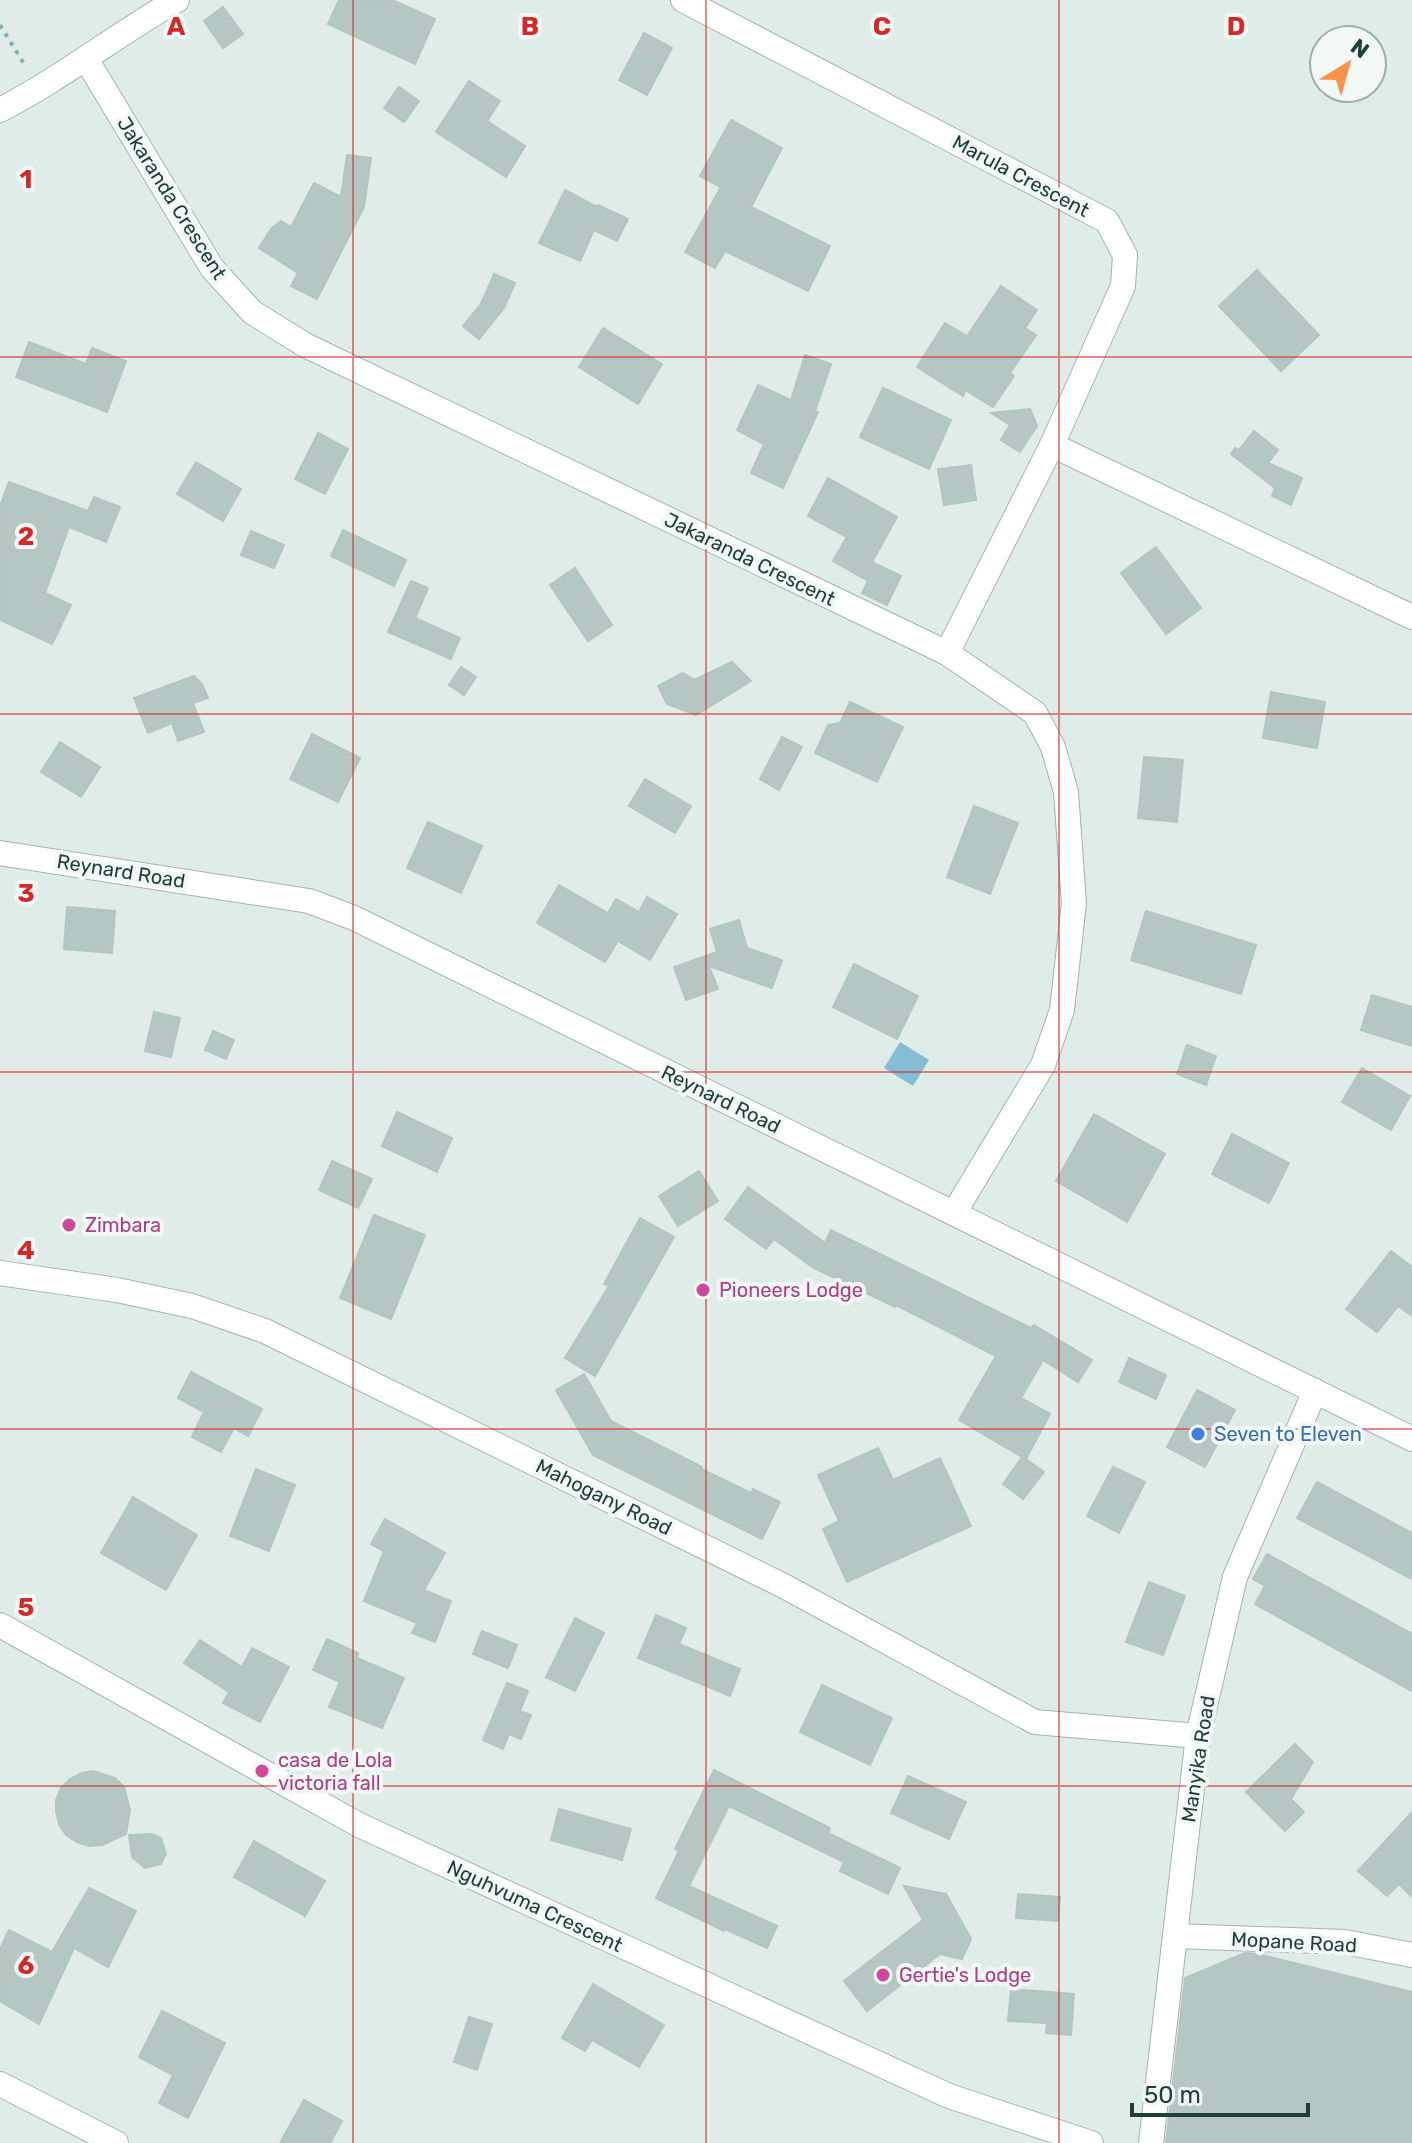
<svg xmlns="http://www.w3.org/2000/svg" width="1412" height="2143" font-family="Rubik,sans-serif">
<rect width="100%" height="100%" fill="#e0ece8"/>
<path fill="#83bed6" d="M900,1042L929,1060L913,1086L884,1068Z"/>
<g fill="#b5c7c2" stroke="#b2c6c1" stroke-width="2">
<path d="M339,0H392L435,19L415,64L328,24Z"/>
<path d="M223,7L243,34L223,48L204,21Z"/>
<path d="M644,33L672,48L647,95L619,80Z"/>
<path d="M469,81L500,101L487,121L525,146L506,177L436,132Z"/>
<path d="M399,87L419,101L404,122L384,108Z"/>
<path d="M731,120L782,148L751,207L830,246L808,291L725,251L715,268L685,252L721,187L700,176Z"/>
<path d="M347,155L371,158L364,207L317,299L291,286L298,273L259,248L271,229L281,221L291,227L314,183L341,197Z"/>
<path d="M565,190L597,207L598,205L628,219L617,241L594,230L580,261L539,243Z"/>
<path d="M1257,270L1319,335L1281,371L1219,306Z"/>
<path d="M494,274L515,283L504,308L479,339L463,326L481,304Z"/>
<path d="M1001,286L1037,310L1025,328L1036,335L1010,373L1014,376L993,407L965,390L963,396L917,367L945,323L967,336Z"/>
<path d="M603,328L662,364L638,404L579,367Z"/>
<path d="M29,342L86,364L92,348L126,361L107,412L16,377Z"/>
<path d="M805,355L831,364L815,411L818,412L783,488L751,473L764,444L737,430L758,385L791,400Z"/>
<path d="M883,388L951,420L929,469L860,437Z"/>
<path d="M1030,409L1037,426L1020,452L1001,440L1010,425L991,413Z"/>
<path d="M1254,431L1278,450L1268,463L1302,478L1291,505L1272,496L1275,488L1231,454L1235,448L1239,450Z"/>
<path d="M318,433L348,449L325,494L295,479Z"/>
<path d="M196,462L241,489L223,521L177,494Z"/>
<path d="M971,465L976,500L944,505L938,469Z"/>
<path d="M828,478L897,517L872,562L901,576L887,605L862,593L868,581L833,561L847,537L808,516Z"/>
<path d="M9,482L88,511L94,497L120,507L106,542L69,527L45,593L71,605L52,644L0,620V506Z"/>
<path d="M343,530L406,560L394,586L331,556Z"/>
<path d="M251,531L284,545L274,568L241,555Z"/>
<path d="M1156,547L1201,608L1166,634L1121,573Z"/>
<path d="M575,568L612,625L588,641L550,585Z"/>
<path d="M411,581L428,588L415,618L460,638L451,659L388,632Z"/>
<path d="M732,662L751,681L696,715L667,704L658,686L683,673L694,680Z"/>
<path d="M461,667L476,677L464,695L449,685Z"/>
<path d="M194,676L202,684L208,698L193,703L204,732L178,741L172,723L148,733L134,698Z"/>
<path d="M1271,692L1325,702L1317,748L1263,738Z"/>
<path d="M850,702L903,727L877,782L815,753L828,725L840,723Z"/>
<path d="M312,734L360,758L338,802L290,779Z"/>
<path d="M782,737L802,747L779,790L760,779Z"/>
<path d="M60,742L100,767L81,797L41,772Z"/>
<path d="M1144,757L1183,760L1177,822L1138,818Z"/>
<path d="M645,779L691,806L675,833L629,806Z"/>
<path d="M974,806L1018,823L990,894L947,877Z"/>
<path d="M428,822L482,846L461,893L407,868Z"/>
<path d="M559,885L608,913L616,899L639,912L647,897L677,914L650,960L618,941L605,962L537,923Z"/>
<path d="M67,907L115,911L112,953L64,949Z"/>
<path d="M1146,911L1256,945L1241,994L1131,960Z"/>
<path d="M739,920L747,948L782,960L772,988L709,966L718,989L686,1000L674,967L717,952L710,929Z"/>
<path d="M854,964L918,996L897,1039L833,1007Z"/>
<path d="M1372,995L1412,1007V1046L1361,1030Z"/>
<path d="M154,1012L180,1018L171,1057L145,1051Z"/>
<path d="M213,1031L234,1040L226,1059L205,1050Z"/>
<path d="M1187,1045L1216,1056L1206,1085L1177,1074Z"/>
<path d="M1362,1068L1410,1096L1391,1130L1342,1102Z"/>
<path d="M397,1112L452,1138L437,1172L382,1146Z"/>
<path d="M1094,1114L1165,1154L1127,1222L1056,1181Z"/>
<path d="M1232,1134L1289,1163L1269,1203L1212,1174Z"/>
<path d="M332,1161L372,1179L358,1208L319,1190Z"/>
<path d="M699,1171L718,1201L678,1226L659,1196Z"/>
<path d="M748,1187L825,1243L831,1230L1031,1328L1034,1325L1092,1360L1078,1382L1043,1360L1021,1398L1050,1414L1026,1459L1044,1472L1023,1499L1003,1484L1022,1457L959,1420L996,1356L896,1305L895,1307L812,1267L774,1239L766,1249L725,1219Z"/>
<path d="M374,1215L425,1235L391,1319L340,1298Z"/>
<path d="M640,1218L674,1237L595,1376L565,1358L609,1286L604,1284Z"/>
<path d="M1391,1251L1412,1267V1316L1398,1306L1377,1332L1346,1309Z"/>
<path d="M1129,1358L1166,1375L1156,1399L1119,1382Z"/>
<path d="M191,1372L262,1409L248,1436L234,1428L221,1452L192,1437L204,1412L178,1398Z"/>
<path d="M584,1374L611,1421L702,1467L701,1469L751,1493L753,1489L780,1502L762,1539L593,1455L556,1390Z"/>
<path d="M1197,1390L1235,1410L1205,1467L1167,1447Z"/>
<path d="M878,1448L893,1480L940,1458L971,1526L847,1582L823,1529L839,1521L818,1475Z"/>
<path d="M1113,1467L1145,1482L1119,1533L1087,1516Z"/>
<path d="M256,1469L295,1485L269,1551L230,1536Z"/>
<path d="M1317,1482L1412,1533V1579L1297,1518Z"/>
<path d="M133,1497L197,1535L166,1590L101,1553Z"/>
<path d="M385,1519L445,1553L424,1590L451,1601L435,1642L412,1633L417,1623L364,1601L384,1551L371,1544Z"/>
<path d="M1267,1554L1412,1634V1691L1255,1604L1265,1586L1253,1579Z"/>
<path d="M1149,1582L1185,1596L1163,1655L1126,1642Z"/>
<path d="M656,1615L686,1628L679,1644L740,1669L730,1696L638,1658Z"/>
<path d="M575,1618L604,1633L575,1691L546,1677Z"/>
<path d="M482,1631L517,1645L508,1668L473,1654Z"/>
<path d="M327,1639L358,1653L357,1658L404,1678L382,1728L329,1707L340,1682L313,1670Z"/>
<path d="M200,1640L242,1667L252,1648L289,1667L260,1722L223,1703L229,1692L184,1663Z"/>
<path d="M507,1683L528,1691L520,1711L531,1715L521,1739L509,1734L503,1749L483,1740Z"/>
<path d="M822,1685L892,1718L870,1765L800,1732Z"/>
<path d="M1295,1744L1313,1762L1291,1799L1304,1812L1285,1831L1246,1792Z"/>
<path d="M714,1770L830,1828L828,1833L900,1868L888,1894L840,1871L844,1862L729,1806L689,1886L777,1926L767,1948L725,1929L724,1931L656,1898L679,1851L675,1849Z"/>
<path d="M93,1771L115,1778L124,1787L130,1810L126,1834L102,1845L89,1846L77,1842L66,1835L59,1824L56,1812V1800L61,1788L70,1779L82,1773Z"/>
<path d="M908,1776L966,1802L949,1839L891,1813Z"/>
<path d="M559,1809L631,1829L622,1860L551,1840Z"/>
<path d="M1412,1812V1897L1399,1884L1387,1896L1358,1871Z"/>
<path d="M151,1834L161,1838L166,1854L161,1864L145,1868L132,1857L129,1835Z"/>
<path d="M254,1841L325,1881L305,1916L234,1877Z"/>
<path d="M904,1886L946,1894L971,1939L962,1959L940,1954L867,2011L844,1981L923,1920Z"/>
<path d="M89,1888L136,1911L108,1967L74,1948L39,2024L0,2001V1949L9,1930L52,1952Z"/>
<path d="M1018,1894L1060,1897L1058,1921L1016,1918Z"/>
<path d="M1245,1953L1258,1954L1412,1992V2143H1166L1185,1978Z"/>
<path d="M593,1984L664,2025L639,2067L592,2040L585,2051L562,2038Z"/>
<path d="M1011,1989L1074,1994L1071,2035L1046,2033L1047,2023L1008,2021Z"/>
<path d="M162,2011L225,2043L188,2118L159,2103L173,2075L139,2057Z"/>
<path d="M469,2017L492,2024L477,2070L454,2062Z"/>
<path d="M304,2100L342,2121L330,2143H280Z"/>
</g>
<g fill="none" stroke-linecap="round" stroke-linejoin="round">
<g stroke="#a2b4b0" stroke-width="26">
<g id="minor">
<path d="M683,0L1107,221L1125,255L1123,286L1052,445L947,653"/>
<path d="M86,59L212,268L252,312L305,345L947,653L1035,713L1053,747L1066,792L1074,903L1062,1010L1043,1065L954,1213"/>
<path d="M0,110C62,78 116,35 177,0"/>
<path d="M1052,445L1412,617"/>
<path d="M0,853L309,901L354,918L1412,1439"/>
<path d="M0,1273L117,1290L192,1306L265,1331L782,1585L1035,1722L1198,1736"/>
<path d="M0,1625L359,1825L949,2096L1091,2143"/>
<path d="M1175,1936L1345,1942L1412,1955"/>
<path d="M0,2084L116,2143"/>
<path d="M1151,2143L1198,1736L1235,1577L1315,1391"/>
</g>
</g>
<path stroke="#7db3a9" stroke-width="4" stroke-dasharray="4 6" stroke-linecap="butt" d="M0,25L26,67"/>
<use href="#minor" stroke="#fff" stroke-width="24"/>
</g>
<path fill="none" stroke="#d62828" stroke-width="2" stroke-opacity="0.55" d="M353,0V2143M706,0V2143M1059,0V2143M0,357H1412M0,714H1412M0,1072H1412M0,1429H1412M0,1786H1412"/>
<g fill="#d1479c" stroke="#f1f8f6" stroke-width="3">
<circle cx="69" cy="1225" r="8"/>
<circle cx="703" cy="1290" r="8"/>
<circle cx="262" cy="1771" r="8"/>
<circle cx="883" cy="1975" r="8"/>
</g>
<circle fill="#3f7fe0" stroke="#f1f8f6" stroke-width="3" cx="1198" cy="1434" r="8"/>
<g text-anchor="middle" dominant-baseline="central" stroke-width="8" stroke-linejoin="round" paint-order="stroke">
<g font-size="20" fill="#1f3e3a" stroke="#f1f8f6">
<text transform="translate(1021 176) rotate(28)">Marula Crescent</text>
<text transform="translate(172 198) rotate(58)">Jakaranda Crescent</text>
<text transform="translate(750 559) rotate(26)">Jakaranda Crescent</text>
<text transform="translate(121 871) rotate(9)">Reynard Road</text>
<text transform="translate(721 1099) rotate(26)">Reynard Road</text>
<text transform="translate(604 1497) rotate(26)">Mahogany Road</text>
<text transform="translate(1198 1759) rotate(-81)">Manyika Road</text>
<text transform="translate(535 1906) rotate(25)">Nguhvuma Crescent</text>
<text transform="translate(1294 1942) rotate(3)">Mopane Road</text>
</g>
<g font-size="20" fill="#b23c85" stroke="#f1f8f6" text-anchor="start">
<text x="85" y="1225">Zimbara</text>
<text x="719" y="1290">Pioneers Lodge</text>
<text x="278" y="1760">casa de Lola<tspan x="278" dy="23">victoria fall</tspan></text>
<text x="899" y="1975">Gertie's Lodge</text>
</g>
<g font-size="20" fill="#366cbe" stroke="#f1f8f6" text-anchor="start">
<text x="1214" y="1434">Seven to Eleven</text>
</g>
</g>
<g font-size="26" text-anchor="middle" font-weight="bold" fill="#d62828" stroke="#f1f8f6" stroke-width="8" stroke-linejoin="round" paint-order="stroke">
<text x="176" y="35">A</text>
<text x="530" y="35">B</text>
<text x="882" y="35">C</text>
<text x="1236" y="35">D</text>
<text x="26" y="188">1</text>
<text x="26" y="545">2</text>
<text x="26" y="902">3</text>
<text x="26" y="1259">4</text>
<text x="26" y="1616">5</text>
<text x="26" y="1974">6</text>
</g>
<g transform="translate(1348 64) rotate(37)"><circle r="38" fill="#f1f8f6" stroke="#9daeab" stroke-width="2"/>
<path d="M0-6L14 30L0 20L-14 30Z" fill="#fe904c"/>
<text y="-12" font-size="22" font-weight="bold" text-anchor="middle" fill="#1f3e3a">N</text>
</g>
<path d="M1132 2103v12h176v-12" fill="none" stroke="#1f3e3a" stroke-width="4"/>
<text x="1144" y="2103" font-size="24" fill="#1f3e3a" stroke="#f1f8f6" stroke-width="6" paint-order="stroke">50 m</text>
</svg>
